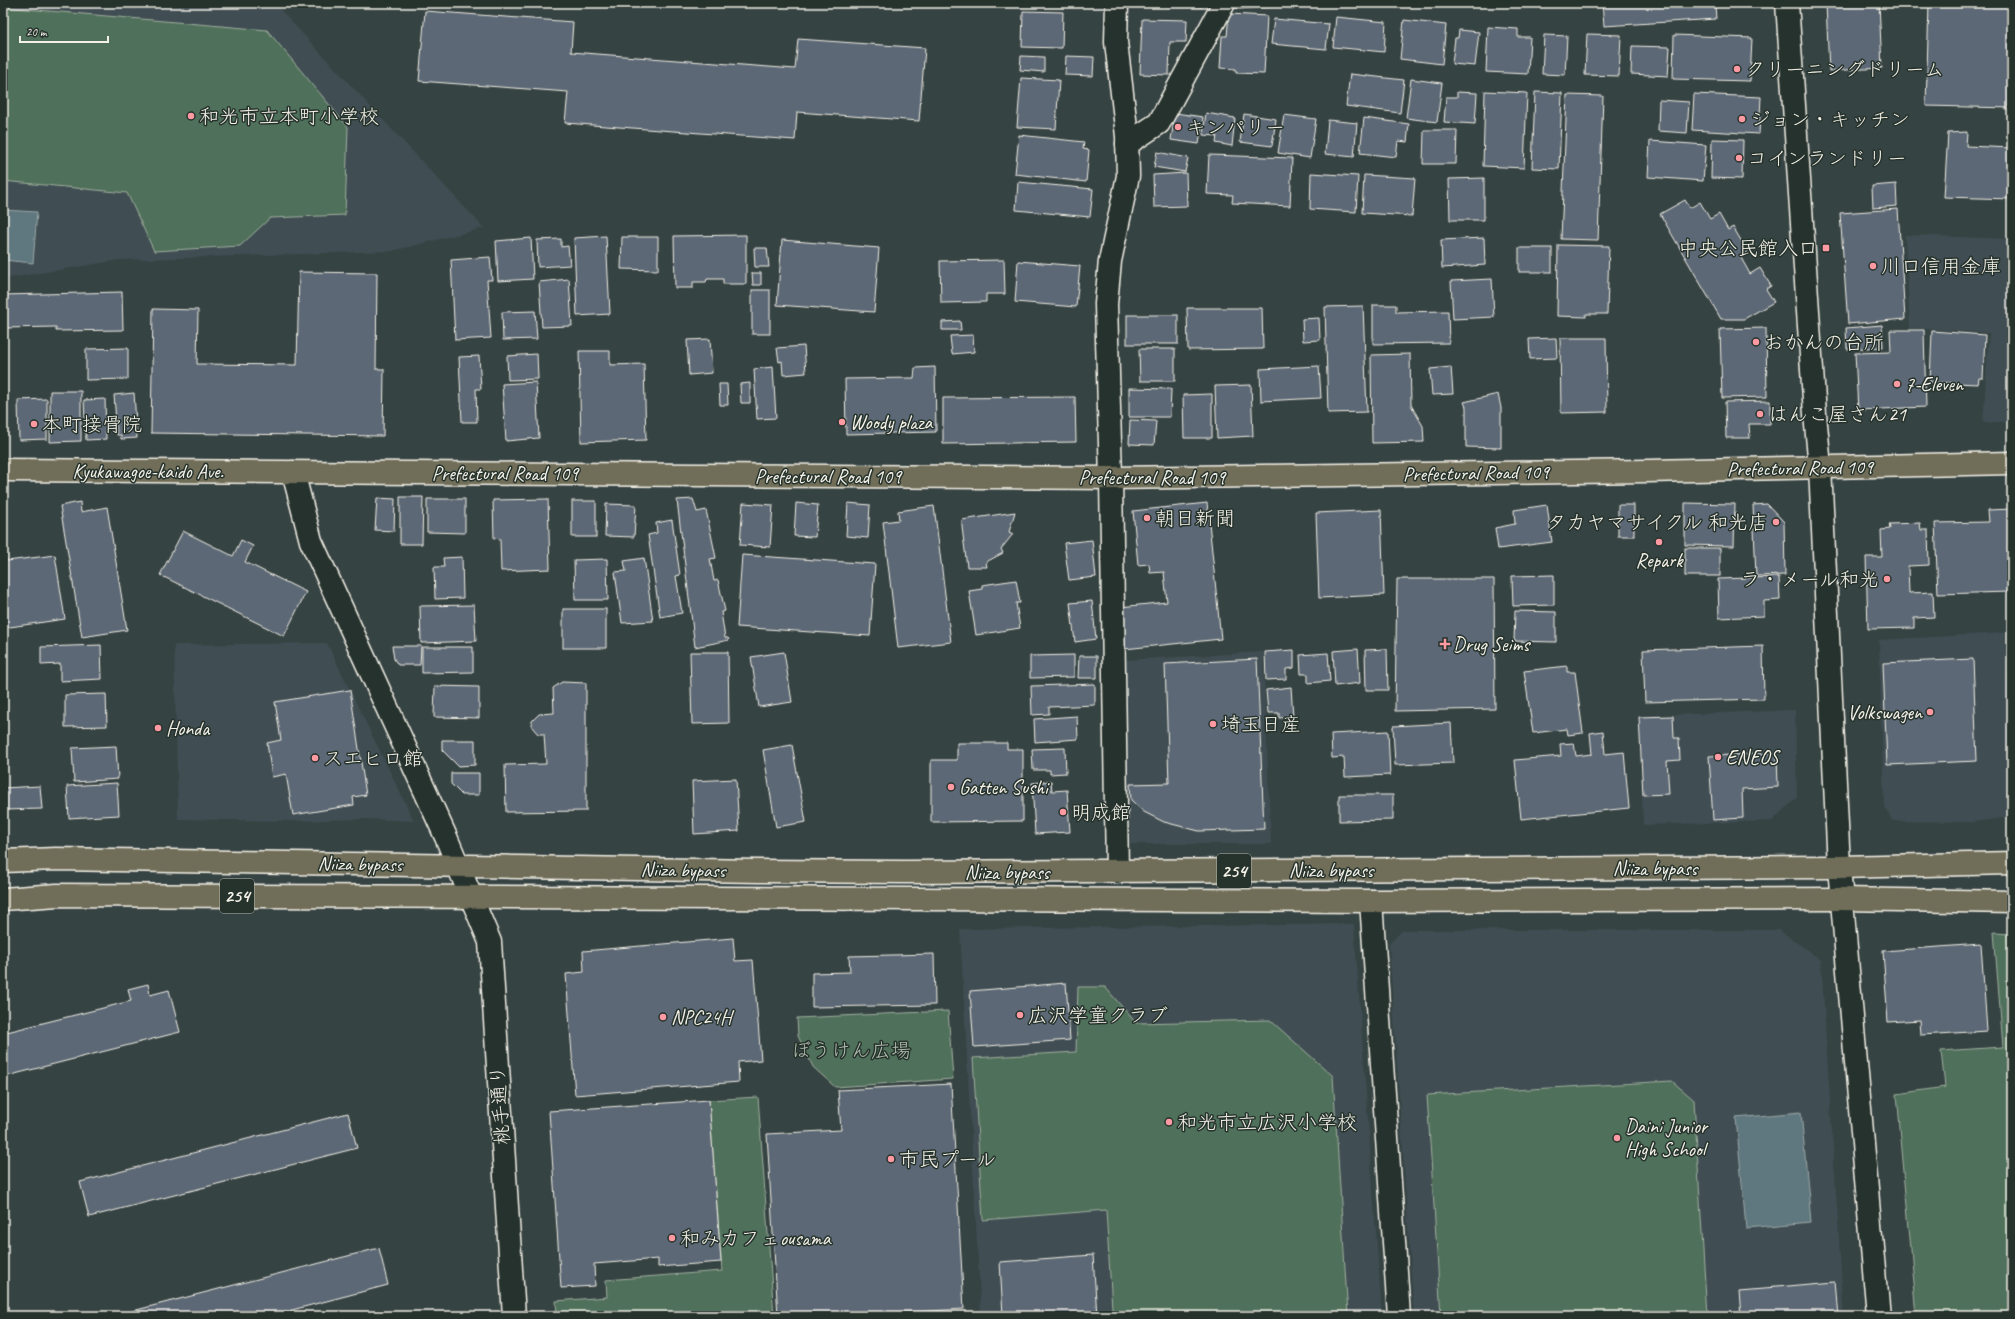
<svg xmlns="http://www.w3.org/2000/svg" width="2015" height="1319" font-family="Caveat,'Klee One',sans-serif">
<rect width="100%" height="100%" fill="#364343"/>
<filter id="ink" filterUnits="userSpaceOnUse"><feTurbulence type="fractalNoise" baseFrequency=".025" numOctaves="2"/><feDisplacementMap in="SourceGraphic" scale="8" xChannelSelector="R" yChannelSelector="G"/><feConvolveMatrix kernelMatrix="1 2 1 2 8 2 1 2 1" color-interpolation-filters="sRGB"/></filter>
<g filter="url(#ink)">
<g fill="#414e52">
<path d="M3,3H274L484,228L392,251L120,260L3,279Z"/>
<path d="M1905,235L2012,239V421L1983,423L1989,333L1910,328Z"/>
<path d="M2004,633L2009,694H2012V817L1971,822L1892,821L1884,805L1879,640Z"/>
<path d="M327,643L414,821L364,819L293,821L178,819L174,645Z"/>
<path d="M1263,652L1271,844H1130L1124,660Z"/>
<path d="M1795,710L1797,798L1772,821L1643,825L1639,716Z"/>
<path d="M1354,924L1382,1316H981L960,929Z"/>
<path d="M1403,930H1779L1821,960L1844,1316H1414L1389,944Z"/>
</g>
<g fill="#4f705a" stroke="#a2b0a1">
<path d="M3,7L267,30L348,127L345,215L270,218L240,246L154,251L127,193L3,181Z"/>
<path d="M1994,932L2012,933V1316H1917L1897,1094L1945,1087L1941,1051L2003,1047Z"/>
<path d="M1078,987H1105L1136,1023L1270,1020L1333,1076L1348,1316H1115L1112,1308L1106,1210L983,1220L973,1058L1076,1052Z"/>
<path d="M948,1011L953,1079L835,1087L813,1067L798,1036L797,1018Z"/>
<path d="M1672,1081L1694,1100L1707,1316H1441L1427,1095Z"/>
<path d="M758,1097L774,1316H557L556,1301L607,1297L606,1280L722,1271L709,1100Z"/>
</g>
<g fill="#5f777e" stroke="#9ba8a8">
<path d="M3,210L37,212L33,263L3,260Z"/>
<path d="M1801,1112L1811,1222L1746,1228L1736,1118Z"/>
</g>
<g fill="#5b6875" stroke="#f4f1e8">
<path d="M1136,3H1169V6Z"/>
<path d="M1175,3H1202V7L1174,4Z"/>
<path d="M1236,3H1283V6L1237,9Z"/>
<path d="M1289,3H1306V7L1289,8Z"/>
<path d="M1602,3H1730L1715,4L1716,19L1604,26Z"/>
<path d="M1826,3H1879L1882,68L1829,71Z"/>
<path d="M1929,3H2012V108L1926,106Z"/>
<path d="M425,11L573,22L571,52L795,69L798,39L925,48L919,121L797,112L795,140L565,123L568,92L419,81Z"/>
<path d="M1023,11L1063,12L1062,48L1022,47Z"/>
<path d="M1229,14L1267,16L1264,74L1236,73V69L1220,68L1222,36H1227Z"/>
<path d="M1336,17L1386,22L1384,52L1333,47Z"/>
<path d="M1142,19L1187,20L1186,42H1170L1169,75L1140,74Z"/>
<path d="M1274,19L1329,24L1326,49L1271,44Z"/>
<path d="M1404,20L1446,25L1442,64L1400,59Z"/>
<path d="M1488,27L1518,29V37H1530L1528,74L1486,72Z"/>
<path d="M1459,30L1479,32L1475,66L1452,64L1455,38H1458Z"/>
<path d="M1587,34L1621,35L1619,76L1585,75Z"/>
<path d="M1544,35L1567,36L1565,75L1542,74Z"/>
<path d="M1674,35L1752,38L1750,81L1673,79Z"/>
<path d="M1632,46L1670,47L1668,76L1631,74Z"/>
<path d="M1021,56L1044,57V72L1020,70Z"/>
<path d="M1066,56L1094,57L1093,76L1065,75Z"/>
<path d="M1350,74L1404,80L1400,113L1346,106Z"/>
<path d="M1021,78L1059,80L1056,129L1017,127Z"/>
<path d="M1411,79L1442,83L1437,122L1406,118Z"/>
<path d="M1485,91L1527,93L1524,168L1483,166Z"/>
<path d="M1457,92L1477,93L1475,124L1444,122L1446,97H1457Z"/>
<path d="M1535,92L1562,93L1559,169L1532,168Z"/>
<path d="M1694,94L1761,97L1759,134L1692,130Z"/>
<path d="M1567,95L1603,96L1598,240L1561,239Z"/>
<path d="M1659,100L1689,102L1687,133L1658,131Z"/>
<path d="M1175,113L1203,117L1199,144L1171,140Z"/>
<path d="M1206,113L1235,118L1232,146L1216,143L1217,136L1203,135Z"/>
<path d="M1244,114L1276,119L1272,146L1240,142Z"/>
<path d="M1284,115L1316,119L1310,158L1278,153Z"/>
<path d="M1364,118L1409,124L1407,142L1398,141L1396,157L1360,153Z"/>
<path d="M1328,120L1357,123L1354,157L1325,154Z"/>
<path d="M1424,130H1457L1456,164H1423Z"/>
<path d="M1967,132L1966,146L2012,148V199L1944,197L1948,133Z"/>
<path d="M1019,135L1084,142L1083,149L1089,150L1086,182L1015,174Z"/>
<path d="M1712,139L1743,140L1742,179L1711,178Z"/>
<path d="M1650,141L1706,145L1703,181L1648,177Z"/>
<path d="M1157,152L1188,158L1185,172L1154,167Z"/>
<path d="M1209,155L1292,158L1290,206L1232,203L1233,195L1207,194Z"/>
<path d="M1186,173L1187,206L1154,207L1153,175Z"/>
<path d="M1311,173L1358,176L1356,212L1310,209Z"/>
<path d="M1364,175L1415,178L1412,216L1362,213Z"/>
<path d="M1484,178V220H1450L1449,179Z"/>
<path d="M1018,182L1093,189L1090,217L1016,210Z"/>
<path d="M1896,184L1897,206L1873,208L1872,186Z"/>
<path d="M1685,200L1690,208L1700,202L1710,219L1719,214L1728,230L1733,227L1748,252L1740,256L1750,274L1760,268L1771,286L1766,289L1774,302L1744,319H1721L1660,214Z"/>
<path d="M1898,209L1905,319L1848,324L1840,213Z"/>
<path d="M746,235V284H723V279H707L706,282H693V288H675L674,236Z"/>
<path d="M606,236L610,314L577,316L574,238Z"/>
<path d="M622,237H658V270L621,269Z"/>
<path d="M531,238L533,279L498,281L496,241Z"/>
<path d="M1484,238L1485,265L1442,268L1441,240Z"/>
<path d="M561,239V247L568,246L570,265L538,267L537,240Z"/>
<path d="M782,240L879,248L874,312L777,305Z"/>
<path d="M1558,245L1609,246L1607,314H1586V317L1557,316Z"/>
<path d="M754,248H767L769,267H755Z"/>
<rect x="1519" y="248" width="33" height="24"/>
<path d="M490,257L492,280H487L491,338L455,340L451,260Z"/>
<path d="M1004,260L1005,294H986V302L941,303L940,261Z"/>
<path d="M1018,261L1080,266L1076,307L1015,302Z"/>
<path d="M299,272L377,273L376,369H384L383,436L151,433L153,309L198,310L197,364L297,365Z"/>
<path d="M752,273H761V285H753Z"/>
<path d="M569,279L572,326L542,327L539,282Z"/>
<path d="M1492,279L1494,317L1453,319L1451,281Z"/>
<rect x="752" y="290" width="18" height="44"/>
<path d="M122,292L123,330L56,331V327L3,328V295Z"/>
<path d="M1373,305H1396V312L1448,311L1449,343L1373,344Z"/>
<path d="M1363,306L1367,412L1328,413L1325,307Z"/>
<path d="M1187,308H1262L1263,349L1188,350Z"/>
<path d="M535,311L537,339L503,340L502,312Z"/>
<rect x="1127" y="315" width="51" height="29"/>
<path d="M1319,318L1320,340L1303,341L1302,319Z"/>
<path d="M960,321L961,330H942V322Z"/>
<path d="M1882,325L1883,347L1847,349L1846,328Z"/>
<path d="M1766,328L1767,397L1722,398L1720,329Z"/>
<path d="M1890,330H1924L1926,407L1858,410L1855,353L1891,352Z"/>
<path d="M1932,331L1985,335L1983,378H1979L1978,384L1930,382Z"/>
<path d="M973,335L974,352L952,354L950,336Z"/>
<path d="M1556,338L1557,358L1530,359L1529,339Z"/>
<path d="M1560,338H1606L1607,412L1561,413Z"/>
<path d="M710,339L712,373L689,375L687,340Z"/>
<path d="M804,346L806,373L783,375L782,361L779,362L777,348Z"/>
<path d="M128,348V379L86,380V349Z"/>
<path d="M1139,349H1175V381H1140Z"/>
<path d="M579,351H610V365L644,364L646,440L581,442Z"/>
<path d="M537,354L538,379L508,380L507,356Z"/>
<path d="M1410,354L1411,405L1423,426L1424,442L1372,443L1371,355Z"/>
<path d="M479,356L481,389H476L477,422H462L459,357Z"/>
<path d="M1319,366L1321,398L1261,401L1260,369Z"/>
<path d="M773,367L776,418L757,419L754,369Z"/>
<path d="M935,367L936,432L846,434L845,379L914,378L915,368Z"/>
<path d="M1451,367L1453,394L1432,395L1430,369Z"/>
<path d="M536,382L539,438L506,441L502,384Z"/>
<path d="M750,383V403H741L740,384Z"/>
<path d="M719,384H727L728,405H720Z"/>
<path d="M1251,385L1253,436L1217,438L1215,386Z"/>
<path d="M1129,388L1171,389L1170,417H1129Z"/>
<path d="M50,391H81V441L50,442Z"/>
<path d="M134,393L137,438L121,439V435H117L114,395Z"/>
<path d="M1212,394V438H1184L1183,395Z"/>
<path d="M1498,394L1501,408V448L1466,447V407L1464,402Z"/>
<path d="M1075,397L1076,442L943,444V398Z"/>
<path d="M47,399V439L19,440L18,400Z"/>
<path d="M105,399L106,439L86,440L84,400Z"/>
<path d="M1770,401V424H1749L1750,438H1726L1725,402Z"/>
<path d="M1130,420L1156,421L1154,445L1129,444Z"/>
<path d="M400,497H423L422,544H400Z"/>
<path d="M377,498L395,499L394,531L375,530Z"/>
<path d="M427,499H465V533L427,532Z"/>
<path d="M548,499L550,569L501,571L500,539L494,538L493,500Z"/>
<path d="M693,499L697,512L706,510L716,558L710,559L714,581L718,580L725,611L721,612L725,638H728L729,640L695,647L677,500Z"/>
<rect x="572" y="501" width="24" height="36"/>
<path d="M80,502L81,512L107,507L127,630L82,637L60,506Z"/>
<path d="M743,503L773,505L770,547L740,545Z"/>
<path d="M796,503L818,505L815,537L794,536Z"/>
<path d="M848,503L870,505L868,538L846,536Z"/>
<path d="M1207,503L1221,639L1124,649L1120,607L1167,602L1164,572L1150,573L1149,564L1138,565L1133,511Z"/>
<path d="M1685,503L1735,504L1734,546L1685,545Z"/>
<path d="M606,504L636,505L634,537L605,536Z"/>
<path d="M1767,504L1784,522L1785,575L1756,576L1753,505Z"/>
<path d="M1547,505L1552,542L1498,549L1495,528L1515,524L1514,510Z"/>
<rect x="1618" y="505" width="16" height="31"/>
<path d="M934,506L951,642L898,648L883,522L899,520L898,511Z"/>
<path d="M2012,509V575H2009L2010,592L1938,594L1935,523L1989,522L1988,510Z"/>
<path d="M1381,510L1384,595L1319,598L1316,513Z"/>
<path d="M1015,512L1009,532L1013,534L1001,549L1003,553L986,562L987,567H967L962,527V520Z"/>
<path d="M672,520L680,575L676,576L682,613L660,617L648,535L657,533L656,523Z"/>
<path d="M1920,523L1921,530H1928L1929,565L1908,566L1909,593L1933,592L1934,617L1914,618V628L1868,629L1866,557H1882L1881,530L1890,529L1889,524Z"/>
<path d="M183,531L233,556L241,540L253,546L245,562L306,592L284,636L160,575Z"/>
<path d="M1092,540L1096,577L1069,580L1064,543Z"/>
<path d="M3,547H5L7,561L55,555L65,619L3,628Z"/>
<rect x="1685" y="548" width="35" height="28"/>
<path d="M742,555L875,564L870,636L737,627Z"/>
<path d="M462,557L463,598L435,599L434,567H444L443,558Z"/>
<path d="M644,558L653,621L622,623L615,572L626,571L624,561Z"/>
<path d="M607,559L608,600H575L574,560Z"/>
<path d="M1554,575V605L1513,606L1512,576Z"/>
<path d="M1779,577L1780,600L1764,601V616L1719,618L1718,579Z"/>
<path d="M1397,579H1494L1495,709L1395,711Z"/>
<path d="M1016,580L1020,603H1016L1020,628L976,635L969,591L982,589V585Z"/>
<path d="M1092,601L1096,639L1075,642L1070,603Z"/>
<path d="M474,605L476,641L421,643L420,606Z"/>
<rect x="563" y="609" width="43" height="39"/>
<path d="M1515,611L1556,612V642L1514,641Z"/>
<path d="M101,645L102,679L60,681V664L41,665V647Z"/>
<path d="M392,646H421L420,665H398L394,659Z"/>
<path d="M1763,646L1764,699L1645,702L1643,650Z"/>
<path d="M422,647H473V672L422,673Z"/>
<path d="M1358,649L1360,683L1335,686L1333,651Z"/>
<path d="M1387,649L1388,690H1366L1365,650Z"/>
<path d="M1294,650V668L1286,669V679L1266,680L1265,652Z"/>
<path d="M690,652H728L729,723L692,724Z"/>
<path d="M784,652L792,702L759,707L751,657Z"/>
<path d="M1328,653L1330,681L1308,683V674H1301L1300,655Z"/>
<path d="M1074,655V677L1030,678V656Z"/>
<path d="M1079,656H1097V678H1078Z"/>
<path d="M1257,659L1264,829L1199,831L1164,822L1144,812L1131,800L1130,784L1169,783L1165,664Z"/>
<path d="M1973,659L1977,761L1887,765L1883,663Z"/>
<path d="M1567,666V672H1575L1583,733L1568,735L1567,729L1533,733L1524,671Z"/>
<path d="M562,682L586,683V811L506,812L505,765L546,764L544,734H538L532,727V721L539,714L554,713L553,688Z"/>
<path d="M1095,684V705L1049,707V714L1032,715L1031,686Z"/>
<path d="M435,686L479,687V718L434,717Z"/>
<path d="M1291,687L1293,717L1279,718V713H1268L1266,690Z"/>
<path d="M350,690L366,795L353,797L354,805L293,815L286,774L272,777L267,743L281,740L275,702Z"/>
<path d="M106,694L107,726L65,727V695Z"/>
<path d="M1077,716L1078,739L1035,742L1034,719Z"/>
<path d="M1673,716L1674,738H1679L1680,760L1667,761L1669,794L1643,795L1639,717Z"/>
<path d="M1451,723L1453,763L1395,765L1393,726Z"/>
<path d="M1388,731L1390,775L1345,777L1344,757L1332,758L1331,734Z"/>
<path d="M1603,731L1605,754L1624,752L1629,808L1521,819L1515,760L1561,756L1560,744L1574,743L1576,756L1592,754L1590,733Z"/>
<path d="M442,740H475V765L458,766L442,750Z"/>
<path d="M957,743H1007V749H1023V821L931,822V760H957Z"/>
<path d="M792,745L806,822L776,827L763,750Z"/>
<path d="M116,746L118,779L74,782L72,748Z"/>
<path d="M1065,748L1066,773L1050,774V770H1033L1032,749Z"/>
<path d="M1777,753L1778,787L1742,789L1743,818L1713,820L1709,756Z"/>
<path d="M451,773H479V795H462L451,784Z"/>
<path d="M736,779L739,831L694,834L692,781Z"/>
<path d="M1051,781L1052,791L1067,790L1070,832L1035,834L1032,783Z"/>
<path d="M117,783L119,815L69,818L67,786Z"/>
<path d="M40,786L42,809L3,810V788Z"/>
<path d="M1339,795H1393V820L1339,821Z"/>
<path d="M733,938L735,961L753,960L761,1060L738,1062L739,1082L575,1095L566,974L584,972L583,951Z"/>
<path d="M1981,944L1987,1031L1921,1035L1920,1020L1888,1022L1883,951Z"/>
<path d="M934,954L935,1005L812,1007V973L850,972L849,956Z"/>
<path d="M1066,983L1070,1040L974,1047L970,991Z"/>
<path d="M148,984L150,995L169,990L180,1032L3,1077V1033L131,1001L128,989Z"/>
<path d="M951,1084L964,1309L846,1316H778L767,1134L841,1130L838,1090Z"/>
<path d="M709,1100L721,1262L658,1267V1259L594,1264L595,1286L561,1288L549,1111Z"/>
<path d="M348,1113L357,1148L89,1217L80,1182Z"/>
<path d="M379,1248L388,1285L269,1316H113Z"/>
<path d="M1093,1255L1097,1316H1003L1000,1262Z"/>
<path d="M1836,1283L1839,1316H1741L1739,1291Z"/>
</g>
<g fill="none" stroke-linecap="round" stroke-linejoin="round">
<g stroke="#f4f1e8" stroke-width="25">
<g id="minor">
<path d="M1787,3L1815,414L1820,467L1839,867L1878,1316"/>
<path d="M1127,144L1159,123L1224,3"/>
<path d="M293,472L311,541L446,837L490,942L514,1316"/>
<path d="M1117,872L1111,478L1106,304L1110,261L1128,176L1127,136L1116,42L1117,3"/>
<path d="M1371,901L1399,1316"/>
</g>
</g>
<g stroke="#f4f1e8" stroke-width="25">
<path id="major" d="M3,470L1111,478L1648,471L2012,463"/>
</g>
<g stroke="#f4f1e8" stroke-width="25">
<g id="highway">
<path d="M3,861L56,859L758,871L905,872L1839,867L2012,863"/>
<path d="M3,899L57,895L1371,901L1842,899L2012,902"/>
</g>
</g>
<use href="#minor" stroke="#26332d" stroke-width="22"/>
<use href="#major" stroke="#706e59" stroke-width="22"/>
<use href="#highway" stroke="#706e59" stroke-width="22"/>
</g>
</g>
<g fill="#ff9aa2" stroke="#26332d" stroke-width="1.5">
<circle cx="1737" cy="69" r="4"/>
<circle cx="191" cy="116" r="4"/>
<circle cx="1742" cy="119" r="4"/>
<circle cx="1178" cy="127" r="4"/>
<circle cx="1739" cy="158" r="4"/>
<rect x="1822" y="244" width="8" height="8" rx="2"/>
<circle cx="1873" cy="266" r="4"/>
<circle cx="1756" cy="342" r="4"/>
<circle cx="1897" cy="384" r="4"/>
<circle cx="1760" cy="414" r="4"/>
<circle cx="842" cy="422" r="4"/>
<circle cx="34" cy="424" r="4"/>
<circle cx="1147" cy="518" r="4"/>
<circle cx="1776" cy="522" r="4"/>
<circle cx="1659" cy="542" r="4"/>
<circle cx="1887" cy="579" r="4"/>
<path d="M1443 638h4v4h4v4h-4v4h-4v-4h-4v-4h4z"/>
<circle cx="1930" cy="712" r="4"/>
<circle cx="1213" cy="724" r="4"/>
<circle cx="158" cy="728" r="4"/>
<circle cx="1718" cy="757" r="4"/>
<circle cx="315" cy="758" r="4"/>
<circle cx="951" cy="787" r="4"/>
<circle cx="1063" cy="812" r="4"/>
<circle cx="1020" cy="1015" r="4"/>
<circle cx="663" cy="1017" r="4"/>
<circle cx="1169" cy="1122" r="4"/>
<circle cx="1617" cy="1138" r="4"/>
<circle cx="891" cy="1159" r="4"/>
<circle cx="672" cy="1238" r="4"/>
</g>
<g text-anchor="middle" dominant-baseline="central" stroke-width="3" stroke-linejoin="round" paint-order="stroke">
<g fill="#26332d" stroke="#b6b8b0" stroke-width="1">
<rect x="1217" y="854" width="34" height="34" rx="3"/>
<rect x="220" y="879" width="34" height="34" rx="3"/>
</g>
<g font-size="19" font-weight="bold" fill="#f4f1e8">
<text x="1234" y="871">254</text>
<text x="237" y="896">254</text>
</g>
<g font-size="20" fill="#f4f1e8" stroke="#26332d" text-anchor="start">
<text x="1745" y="69">クリーニングドリーム</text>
<text x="199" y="116">和光市立本町小学校</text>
<text x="1750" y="119">ジョン・キッチン</text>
<text x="1186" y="127">キンパリー</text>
<text x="1747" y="158">コインランドリー</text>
<text x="1818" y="248" text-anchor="end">中央公民館入口</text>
<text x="1881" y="266">川口信用金庫</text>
<text x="1764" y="342">おかんの台所</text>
<text x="1905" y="384">7-Eleven</text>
<text x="1768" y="414">はんこ屋さん21</text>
<text x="850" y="422">Woody plaza</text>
<text x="42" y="424">本町接骨院</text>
<text x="1155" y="518">朝日新聞</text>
<text x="1768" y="522" text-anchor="end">タカヤマサイクル 和光店</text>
<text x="1659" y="560" text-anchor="middle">Repark</text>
<text x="1879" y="579" text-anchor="end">ラ・メール和光</text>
<text x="1453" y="644">Drug Seims</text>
<text x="1922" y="712" text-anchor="end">Volkswagen</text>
<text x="1221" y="724">埼玉日産</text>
<text x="166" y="728">Honda</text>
<text x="1726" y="757">ENEOS</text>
<text x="323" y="758">スエヒロ館</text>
<text x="959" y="787">Gatten Sushi</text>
<text x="1071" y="812">明成館</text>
<text x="1028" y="1015">広沢学童クラブ</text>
<text x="671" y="1017">NPC24H</text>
<text x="1177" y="1122">和光市立広沢小学校</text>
<text x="1625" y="1126">Daini Junior<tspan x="1625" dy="23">High School</tspan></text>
<text x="899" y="1159">市民プール</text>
<text x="680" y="1238">和みカフェousama</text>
</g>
<g font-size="20" fill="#f4f1e8" stroke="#26332d">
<text transform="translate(1800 468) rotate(-1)">Prefectural Road 109</text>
<text x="148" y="471">Kyukawagoe-kaido Ave.</text>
<text x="505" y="473">Prefectural Road 109</text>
<text transform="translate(1476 473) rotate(-1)">Prefectural Road 109</text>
<text x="828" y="476">Prefectural Road 109</text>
<text x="1152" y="477">Prefectural Road 109</text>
<text transform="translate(360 864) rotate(1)">Niiza bypass</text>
<text x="1655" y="868">Niiza bypass</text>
<text transform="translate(683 870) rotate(1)">Niiza bypass</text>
<text x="1331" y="870">Niiza bypass</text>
<text x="1007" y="872">Niiza bypass</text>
<text transform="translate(500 1105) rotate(-94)">桃手通り</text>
</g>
<g font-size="20" fill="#b2bdaf" stroke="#26332d">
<text x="851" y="1050">ぼうけん広場</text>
</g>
</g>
<rect width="2015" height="1319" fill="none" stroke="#26332d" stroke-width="16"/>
<rect x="8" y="8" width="1999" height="1303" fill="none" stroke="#f4f1e8" stroke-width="1.5" filter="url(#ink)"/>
<path d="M20 36v6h88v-6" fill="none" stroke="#f4f1e8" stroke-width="2"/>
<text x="26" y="36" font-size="12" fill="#f4f1e8" stroke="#26332d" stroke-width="3" paint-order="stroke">20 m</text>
</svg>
